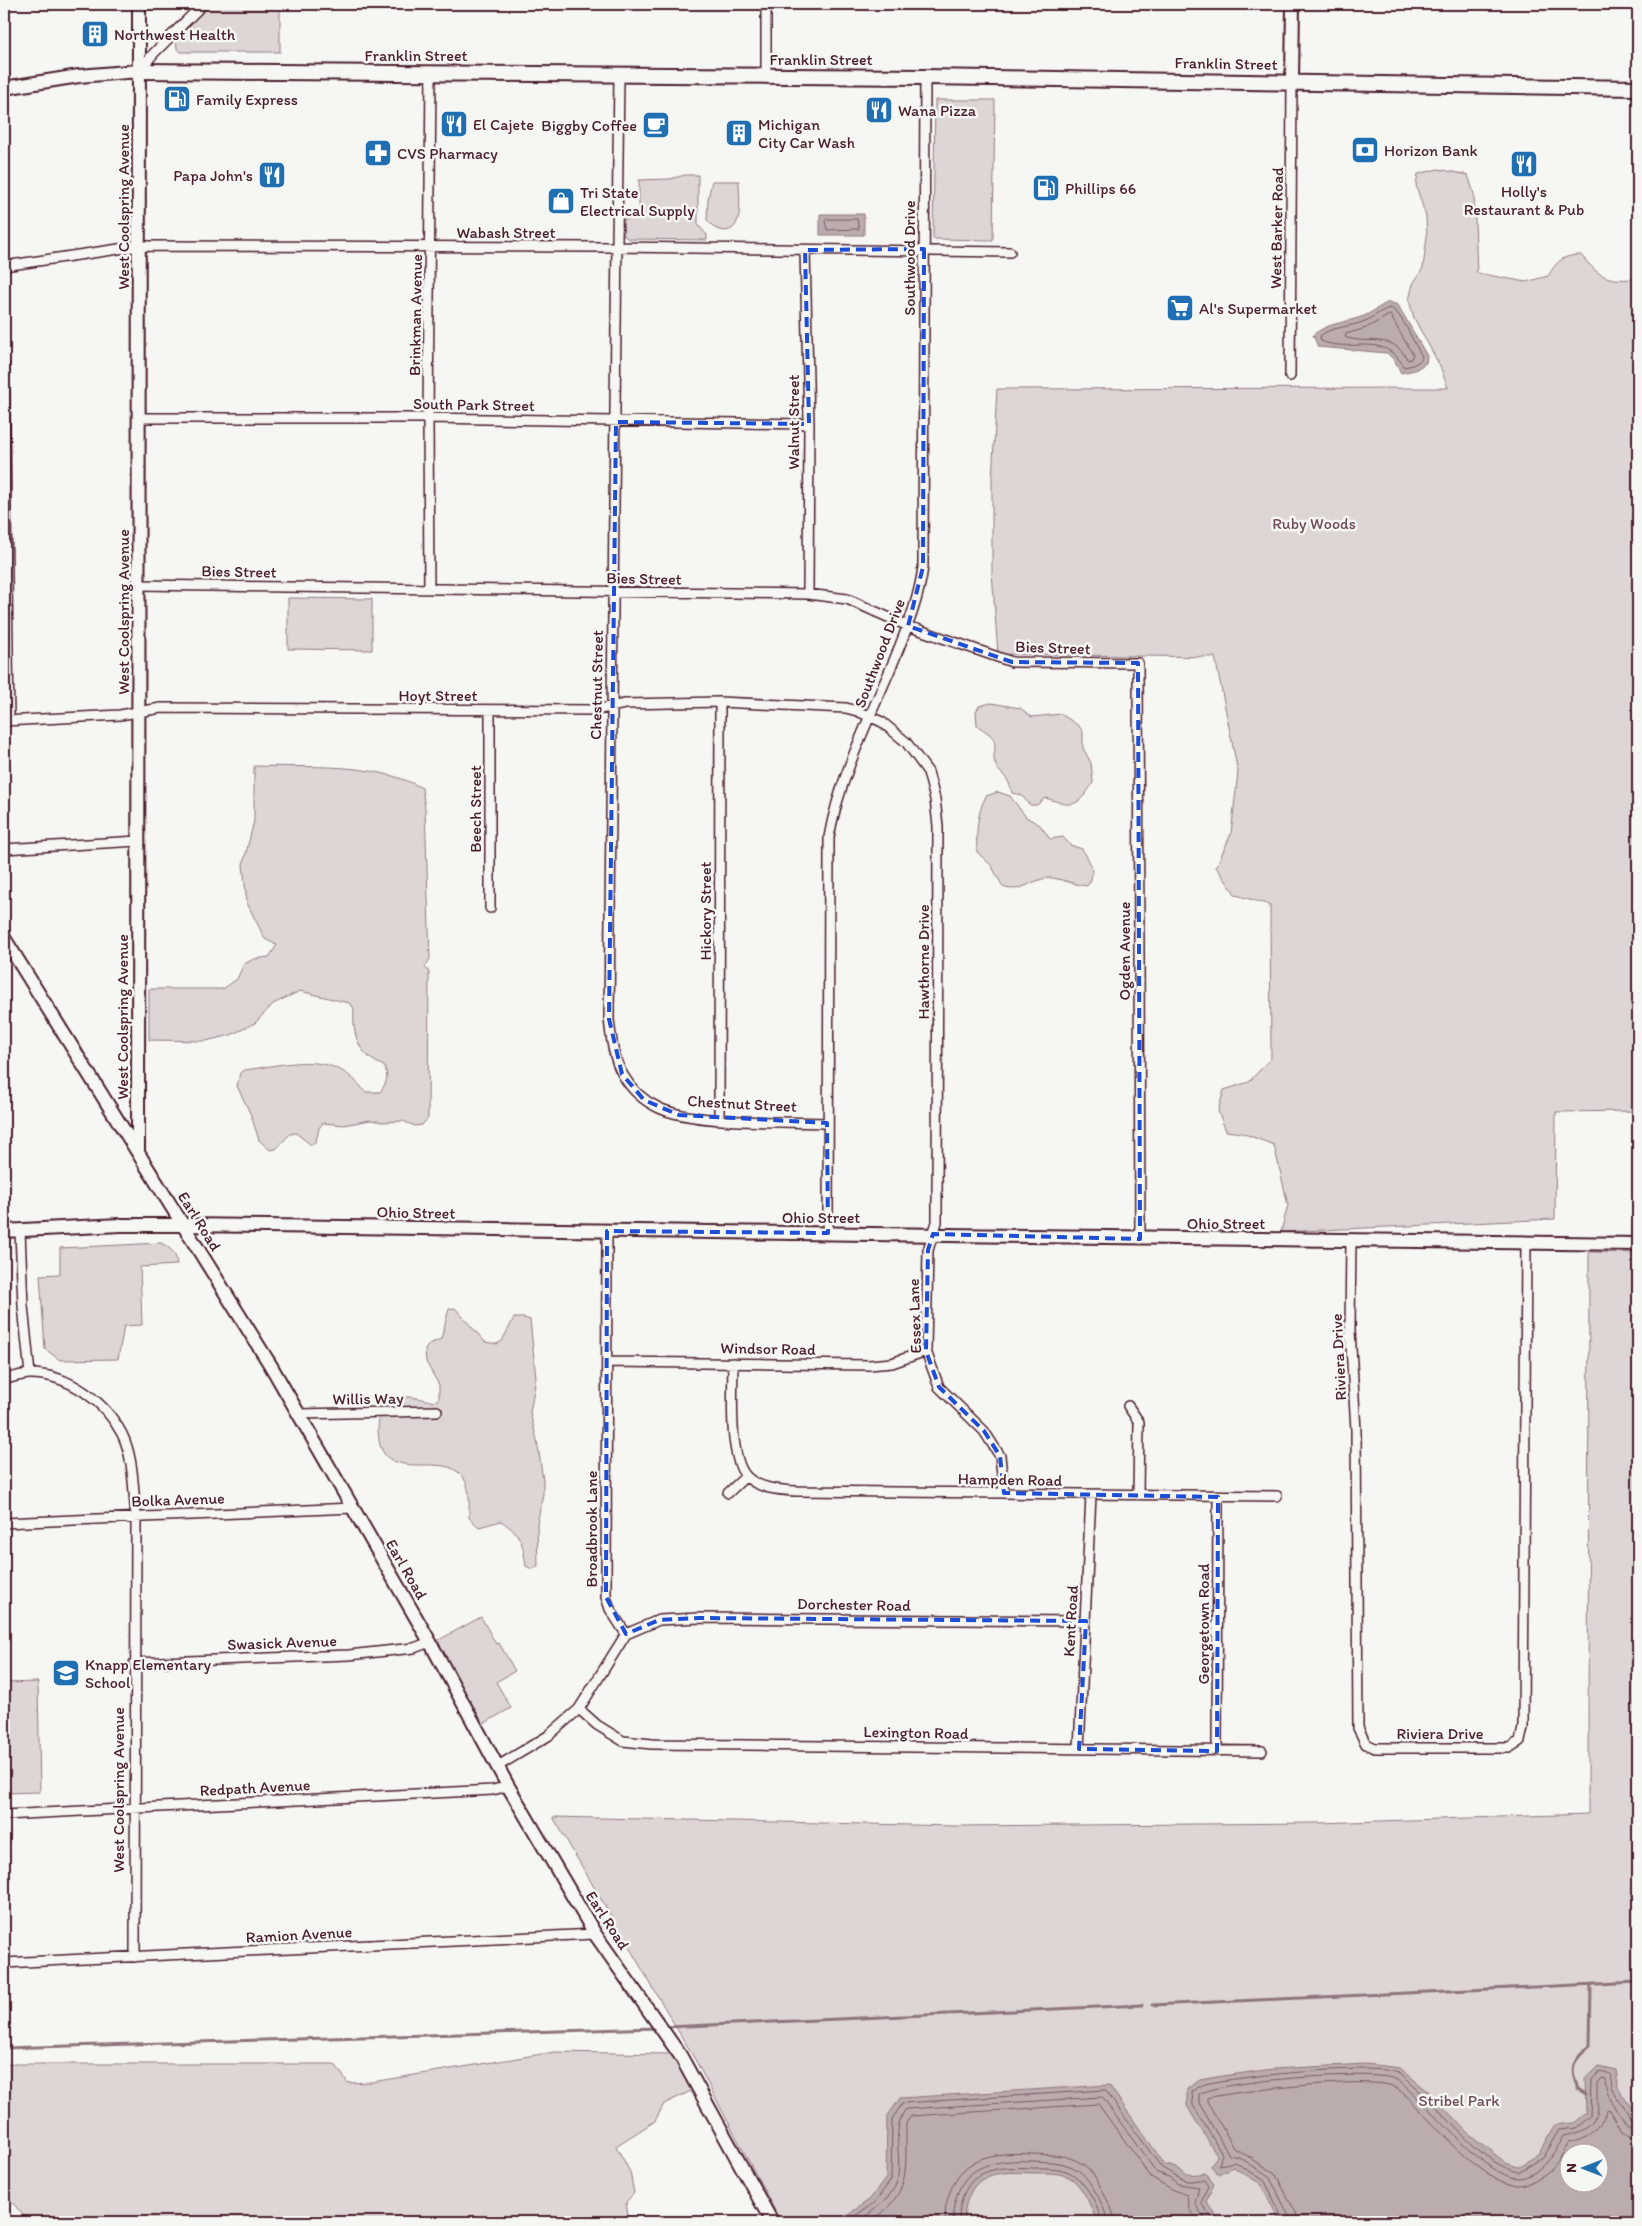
<svg xmlns="http://www.w3.org/2000/svg" width="1642" height="2226" font-family="Itim,sans-serif">
<rect width="100%" height="100%" fill="#f6f6f2"/>
<filter id="ink" filterUnits="userSpaceOnUse"><feTurbulence type="fractalNoise" baseFrequency=".02" numOctaves="2"/><feDisplacementMap in="SourceGraphic" scale="10" xChannelSelector="R" yChannelSelector="G"/><feConvolveMatrix kernelMatrix="1 2 1 2 8 2 1 2 1" color-interpolation-filters="sRGB"/></filter>
<g filter="url(#ink)">
<!-- green -->
<path fill="#ddd6d5" stroke="#947a80" fill-rule="evenodd" d="M211 4H280V52H181L177 49 176 38Z
M935 100H995L993 240 933 239Z
M1438 169 1468 175 1474 194 1477 273 1526 282 1548 276C1557 261 1563 255 1581 255 1599 276 1604 281 1634 279L1638 270V1111L1556 1112 1555 1219 1281 1232 1288 1205 1274 1145 1242 1133 1226 1131 1218 1111 1224 1090 1249 1082 1271 1058 1270 905 1236 895 1216 867 1231 834 1238 772 1215 657 998 654 992 572V480L997 389 1448 388 1440 366 1414 318 1409 300 1413 284 1423 268 1427 236 1426 217 1416 185 1418 174Z
M685 175H698V225L707 235V240L629 239 624 236 623 220 639 217V180L670 179Z
M712 181H739C739 198 746 240 716 229L707 220 708 199Z
M288 598 372 599V650L288 649Z
M991 703 1020 708 1032 717 1061 714 1079 726 1083 732V748L1091 763 1093 783C1084 796 1078 808 1061 803 1055 801 1050 799 1045 798L1037 805H1030L1021 795 1012 793C1008 773 999 776 995 763 992 755 997 748 994 740 991 733 982 730 977 725L976 711 979 706Z
M254 766C309 768 373 761 422 788L425 808 430 959 425 967 429 972 428 1118 422 1125 415 1126 403 1121 383 1122 370 1120 344 1125 323 1123 319 1128 316 1141 311 1145 296 1133 290 1134 276 1149 270 1150 259 1140 251 1115 237 1086 240 1073 245 1070C290 1064 334 1049 365 1092H380C387 1083 389 1076 384 1066 358 1055 352 1035 354 1008L349 1003 300 991 273 1004 255 1023 231 1035 206 1041 149 1040V989H223L237 979 244 964 254 959 269 957 277 945 265 939 247 903 243 865 254 821Z
M998 792 1010 796 1026 817 1040 825 1050 839 1063 837 1070 845 1082 849C1090 860 1097 874 1087 886 1075 885 1065 880 1053 878 1035 876 1021 895 1003 887L991 865 977 852C976 833 977 813 986 796Z
M4 1031 8 1043 5 1065 9 1081 7 1100H4Z
M161 1243C172 1249 176 1253 177 1265L140 1267 142 1325 124 1326 118 1359 60 1360 45 1349 40 1275 60 1274V1248Z
M1589 1252 1638 1253V2222H781L697 2063 553 1817 955 1826 1320 1823 1588 1814ZM1570 2154H1600V2184H1570Z
M455 1308 485 1342 497 1344 502 1341 514 1318H524L530 1320 536 1378 530 1413 537 1440 543 1480V1494L537 1524 538 1566 532 1569 526 1566C522 1541 522 1535 501 1521L479 1527 469 1518C469 1503 472 1483 458 1472 438 1455 390 1479 380 1445 378 1436 377 1424 380 1415 382 1408 384 1400 393 1398 408 1395 419 1398 434 1402L439 1398V1385L426 1362 425 1350 429 1344 441 1339 449 1309Z
M481 1617 496 1644 499 1643 515 1671 496 1682 511 1708 483 1724 437 1641Z
M38 1682 40 1792 4 1793V1683Z
M554 2052 670 2054 675 2060H679L695 2089 664 2104 655 2121 616 2146 630 2172 634 2193 626 2202 628 2216 642 2222H29L4 2193V2064H335L348 2083 372 2082Z"/>
<!-- water -->
<path fill="#bbadae" stroke="#8e747a" fill-rule="evenodd" d="M820 214H864V235H820Z
M1389 302 1398 305 1427 356 1426 363 1415 370 1401 373 1395 361 1387 353 1318 347 1313 335C1327 323 1344 323 1361 317 1371 314 1379 306 1389 302Z
M1366 2064 1400 2068 1429 2092 1468 2133 1506 2163 1518 2167 1539 2155 1556 2125 1573 2123 1586 2113 1585 2079 1598 2066 1616 2070 1618 2086 1638 2119V2222H1280L1261 2184 1233 2167 1218 2174 1211 2166 1217 2156 1187 2106V2089L1200 2080 1222 2076 1273 2069ZM1570 2154H1600V2184H1570Z
M1109 2085 1165 2165C1186 2168 1178 2178 1205 2173L1214 2184 1206 2202 1221 2222H1097C1092 2209 1084 2188 1072 2179 1061 2172 1047 2173 1035 2173 1010 2172 979 2169 969 2196 965 2205 964 2213 965 2222H838L870 2199 886 2178 887 2117 900 2098Z"/>
<g fill="none" stroke-linecap="round" stroke-linejoin="round">
<!-- shore -->
<path stroke="#77585f" stroke-width="1" d="M827 219H857L859 229 827 230 825 221Z
M1390 308C1402 311 1414 345 1422 356L1421 360 1413 365 1404 367C1383 330 1352 354 1321 341L1320 336C1329 327 1352 327 1365 321 1374 317 1381 310 1390 308Z
M1390 315 1413 355 1410 360 1407 359C1392 331 1367 346 1345 337L1346 334 1366 328Z
M846 2222 874 2203 891 2180 892 2119 903 2103 1105 2090 1162 2168C1170 2172 1180 2179 1188 2181 1193 2182 1199 2179 1204 2180L1208 2186 1201 2203 1215 2222
M857 2222C871 2213 893 2197 897 2181 903 2156 890 2130 906 2109L1102 2097 1157 2173 1169 2177 1178 2184 1199 2187 1195 2204 1207 2222
M870 2222C913 2193 905 2169 906 2123L911 2116 1098 2104 1151 2177 1173 2190 1187 2195 1189 2209 1198 2222
M946 2222C944 2212 946 2202 950 2192 963 2154 998 2152 1033 2154 1050 2155 1066 2154 1081 2163 1092 2169 1099 2183 1104 2194 1109 2203 1114 2212 1115 2222
M954 2222C952 2211 954 2203 958 2192 970 2161 1004 2160 1033 2161 1049 2162 1063 2161 1078 2170 1089 2177 1107 2209 1107 2222
M960 2222C958 2213 960 2205 963 2196 974 2165 1007 2167 1035 2168 1048 2168 1064 2167 1075 2176 1087 2185 1100 2208 1101 2222
M1284 2222 1265 2181 1235 2162 1219 2165 1222 2154 1193 2105 1192 2092C1196 2089 1200 2086 1205 2084 1234 2077 1375 2062 1398 2073 1404 2076 1410 2083 1416 2088 1447 2113 1477 2162 1518 2172L1543 2158 1560 2130 1575 2128 1590 2116 1591 2081 1599 2072 1611 2075 1613 2089 1632 2121 1638 2123
M1290 2222 1289 2216 1269 2176 1239 2157 1229 2155 1199 2103V2094C1219 2081 1373 2069 1395 2079 1400 2081 1405 2087 1410 2091 1435 2112 1486 2177 1518 2178 1538 2178 1556 2151 1564 2136 1601 2127 1597 2117 1597 2084L1601 2079 1605 2080C1608 2094 1623 2129 1638 2130
M1298 2222 1296 2213 1275 2173 1234 2148 1207 2101V2098C1236 2091 1369 2076 1392 2086 1405 2092 1417 2107 1426 2117 1446 2137 1488 2186 1519 2185 1529 2185 1545 2175 1552 2168 1559 2161 1564 2151 1569 2143 1593 2137 1598 2130 1607 2109L1610 2110 1622 2131 1629 2136 1638 2137"/>
<!-- stream -->
<path stroke="#8e747a" stroke-width="3" d="M1152 2005 1638 1982
M666 2027 1142 2005
M4 2048 657 2028
M1586 2095 1578 2090C1569 2067 1572 2061 1590 2046L1591 1984"/>
<!-- street casing -->
<g stroke="#4a1f2b" stroke-width="12">
<path id="street" d="M139 71 154 53 203 4
M619 74C616 389 610 704 609 1019 611 1037 613 1058 623 1075 631 1089 644 1101 659 1108 697 1125 782 1121 827 1123
M766 76V4
M805 250 809 424 808 594
M4 266 139 246 617 247 1010 252
M4 364 9 721
M1290 376 1292 81
M139 418H428L809 424
M139 585 808 594 847 599 908 626 1012 662 1138 663 1140 1239
M429 588 428 418 431 72
M4 721 120 715 161 708 595 710 625 704 720 702 846 708 857 711 882 722 906 742 928 772 935 799 938 826 937 1222 928 1250 926 1351 939 1387 984 1431 1000 1456 1004 1493
M4 849 138 841
M490 908V711
M719 1119 720 702
M20 1231 23 1306 30 1374
M828 1233 829 837C840 775 871 716 895 658 907 628 919 599 923 567L925 77
M1351 1241 1350 1330 1356 1430 1358 1728 1366 1744 1375 1748H1509L1520 1741 1523 1728 1526 1243
M607 1362 869 1365 892 1363 926 1351
M733 1363C733 1389 728 1456 746 1476 758 1489 781 1490 797 1491L1277 1496
M4 1379C12 1378 22 1374 30 1374 68 1374 105 1401 122 1434 134 1458 133 1490 136 1516L135 1957
M1128 1406 1139 1422 1138 1495
M299 1414 437 1411
M728 1493 746 1476
M4 1523 353 1508
M626 1634 659 1620 699 1618 1086 1621
M134 1663 349 1655 414 1648 430 1642
M579 1709 597 1725 623 1741 652 1744 1262 1751
M1079 1749 1091 1495
M1217 1751 1218 1497
M498 1766 548 1736 579 1709 626 1634 610 1609 606 1597 607 1231
M4 1815 493 1790 508 1786
M4 1963 595 1934"/>
</g>
<!-- secondary casing -->
<g stroke="#4a1f2b" stroke-width="16">
<path id="secondary" d="M1292 81 1293 4
M4 88 79 76 139 71
M4 938 271 1366 430 1642 508 1786 595 1934 680 2055 772 2222
M138 1152 139 4
M4 1231 120 1225H184L1638 1244"/>
</g>
<!-- primary casing -->
<g stroke="#4a1f2b" stroke-width="18">
<path id="primary" d="M139 71 925 77 1638 88"/>
</g>
<!-- street -->
<use href="#street" stroke="#f6f6f2" stroke-width="9"/>
<!-- secondary -->
<use href="#secondary" stroke="#f6f6f2" stroke-width="12"/>
<!-- primary -->
<use href="#primary" stroke="#f6f6f2" stroke-width="14"/>
</g>
</g>
<!-- marked area -->
<path fill="none" stroke="#1d4ed8" stroke-width="4" stroke-dasharray="10 6" stroke-linejoin="round" d="M924 249 923 567 908 626 1012 662 1138 663 1140 1239 933 1234 928 1250 926 1351 939 1387 984 1431 1000 1456 1004 1493 1218 1497 1217 1751 1079 1749 1086 1621 699 1618 659 1620 626 1634 606 1597 607 1231 828 1233 827 1123 679 1115 644 1100 622 1074 609 1019 616 422 809 424 805 250Z"/>
<!-- icons -->
<defs>
<g id="building-square" transform="scale(1.4375)"><rect x="-9" y="-9" width="18" height="18" rx="4" fill="#1f6fb2" stroke="#f6f6f2"/><path d="M-4-6H4V6H1V3H-1V6H-4ZM-2.5-4.3h1.7v1.8h-1.7ZM.8-4.3h1.7v1.8H.8ZM-2.5-1h1.7V.8h-1.7ZM.8-1h1.7V.8H.8Z" fill="#fff"/></g>
<g id="fuel-square" transform="scale(1.4375)"><rect x="-9" y="-9" width="18" height="18" rx="4" fill="#1f6fb2" stroke="#f6f6f2"/><path d="M-5.5-6h7V0h2V4h1.3V-2.5L3-4.5l.8-.8L6-3V5H2.5V1h-1V6h-7ZM-4.2-4.7v3.2H.2V-4.7Z" fill="#fff"/></g>
<g id="restaurant-square" transform="scale(1.4375)"><rect x="-9" y="-9" width="18" height="18" rx="4" fill="#1f6fb2" stroke="#f6f6f2"/><path d="M-5-6h1v4h1v-4h1v4h1v-4h1v5L-1.5 .5V6h-2V.5L-5-1ZM5-6V6H3V1.5H1.5Q1.5-4 5-6Z" fill="#fff"/></g>
<g id="cafe-square" transform="scale(1.4375)"><rect x="-9" y="-9" width="18" height="18" rx="4" fill="#1f6fb2" stroke="#f6f6f2"/><path d="M-5.5-4.5H6V0H3Q3 3.5 0 3.5H-2.5Q-5.5 3.5-5.5 0ZM3-3.2v2h1.7v-2ZM-6 4.5H4V6H-6Z" fill="#fff"/></g>
<g id="bank-square" transform="scale(1.4375)"><rect x="-9" y="-9" width="18" height="18" rx="4" fill="#1f6fb2" stroke="#f6f6f2"/><path d="M-6-4H6V4H-6ZM0-2.3a2.3 2.3 0 1 0 0 4.6a2.3 2.3 0 1 0 0-4.6Z" fill="#fff"/></g>
<g id="pharmacy-square" transform="scale(1.4375)"><rect x="-9" y="-9" width="18" height="18" rx="4" fill="#1f6fb2" stroke="#f6f6f2"/><path d="M-2-6h4v4h4v4h-4v4h-4v-4h-4v-4h4Z" fill="#fff"/></g>
<g id="shop-square" transform="scale(1.4375)"><rect x="-9" y="-9" width="18" height="18" rx="4" fill="#1f6fb2" stroke="#f6f6f2"/><path d="M-5-2.5h2.3a2.7 3.5 0 0 1 5.4 0H5L5.5 6h-11ZM-1.5-2.5h3a1.5 2.3 0 0 0-3 0Z" fill="#fff"/></g>
<g id="supermarket-square" transform="scale(1.4375)"><rect x="-9" y="-9" width="18" height="18" rx="4" fill="#1f6fb2" stroke="#f6f6f2"/><path d="M-6-5.5h2.5l.6 2H6L4.5 2H-2.5L-4.4-4H-6ZM-1.5 3.2a1.3 1.3 0 1 0 .1 0ZM3 3.2a1.3 1.3 0 1 0 .1 0Z" fill="#fff"/></g>
<g id="school-square" transform="scale(1.4375)"><rect x="-9" y="-9" width="18" height="18" rx="4" fill="#1f6fb2" stroke="#f6f6f2"/><path d="M0-5L7-2L0 1L-7-2ZM-4 1L0 2.5L4 1V4Q0 6-4 4Z" fill="#fff"/></g>
</defs>
<g fill-rule="evenodd">
<use href="#building-square" x="95" y="34"/>
<use href="#fuel-square" x="177" y="99"/>
<use href="#restaurant-square" x="879" y="110"/>
<use href="#restaurant-square" x="454" y="124"/>
<use href="#cafe-square" x="656" y="125"/>
<use href="#building-square" x="739" y="133"/>
<use href="#bank-square" x="1365" y="150"/>
<use href="#pharmacy-square" x="378" y="153"/>
<use href="#restaurant-square" x="1524" y="164"/>
<use href="#restaurant-square" x="272" y="175"/>
<use href="#fuel-square" x="1046" y="188"/>
<use href="#shop-square" x="561" y="201"/>
<use href="#supermarket-square" x="1180" y="308"/>
<use href="#school-square" x="66" y="1673"/>
</g>
<g text-anchor="middle" stroke-width="5" stroke-linejoin="round" paint-order="stroke">
<!-- poi labels -->
<g font-size="16" fill="#4a1f2b" stroke="#f6f6f2" text-anchor="start">
<text x="114" y="40">Northwest Health</text>
<text x="196" y="105">Family Express</text>
<text x="898" y="116">Wana Pizza</text>
<text x="473" y="130">El Cajete</text>
<text x="758" y="130">Michigan<tspan x="758" dy="18">City Car Wash</tspan></text>
<text x="637" y="131" text-anchor="end">Biggby Coffee</text>
<text x="1384" y="156">Horizon Bank</text>
<text x="397" y="159">CVS Pharmacy</text>
<text x="253" y="181" text-anchor="end">Papa John's</text>
<text x="1065" y="194">Phillips 66</text>
<text x="1524" y="197" text-anchor="middle">Holly's<tspan x="1524" dy="18">Restaurant &amp; Pub</tspan></text>
<text x="580" y="198">Tri State<tspan x="580" dy="18">Electrical Supply</tspan></text>
<text x="1199" y="314">Al's Supermarket</text>
<text x="85" y="1670">Knapp Elementary<tspan x="85" dy="18">School</tspan></text>
</g>
<!-- street labels -->
<g font-size="16" fill="#4a1f2b" stroke="#f6f6f2">
<text x="416" y="61">Franklin Street</text>
<text x="821" y="65">Franklin Street</text>
<text transform="translate(1226 63) rotate(1)" y="6">Franklin Street</text>
<text transform="translate(123 207) rotate(-90)" y="6">West Coolspring Avenue</text>
<text transform="translate(1276 228) rotate(-89)" y="6">West Barker Road</text>
<text x="506" y="238">Wabash Street</text>
<text transform="translate(909 258) rotate(-90)" y="6">Southwood Drive</text>
<text transform="translate(415 315) rotate(-89)" y="6">Brinkman Avenue</text>
<text transform="translate(474 404) rotate(1)" y="6">South Park Street</text>
<text transform="translate(793 422) rotate(-90)" y="6">Walnut Street</text>
<text transform="translate(239 571) rotate(1)" y="6">Bies Street</text>
<text transform="translate(644 578) rotate(1)" y="6">Bies Street</text>
<text transform="translate(123 612) rotate(-90)" y="6">West Coolspring Avenue</text>
<text transform="translate(1053 647) rotate(2)" y="6">Bies Street</text>
<text transform="translate(879 653) rotate(-69)" y="6">Southwood Drive</text>
<text transform="translate(596 685) rotate(-89)" y="6">Chestnut Street</text>
<text x="438" y="701">Hoyt Street</text>
<text transform="translate(475 809) rotate(-90)" y="6">Beech Street</text>
<text transform="translate(705 911) rotate(-90)" y="6">Hickory Street</text>
<text transform="translate(1124 951) rotate(-90)" y="6">Ogden Avenue</text>
<text transform="translate(923 962) rotate(-90)" y="6">Hawthorne Drive</text>
<text transform="translate(122 1017) rotate(-90)" y="6">West Coolspring Avenue</text>
<text transform="translate(742 1103) rotate(3)" y="6">Chestnut Street</text>
<text transform="translate(416 1212) rotate(1)" y="6">Ohio Street</text>
<text x="821" y="1223">Ohio Street</text>
<text transform="translate(200 1221) rotate(58)" y="6">Earl Road</text>
<text x="1226" y="1229">Ohio Street</text>
<text transform="translate(914 1316) rotate(-92)" y="6">Essex Lane</text>
<text transform="translate(768 1348) rotate(1)" y="6">Windsor Road</text>
<text transform="translate(1338 1357) rotate(-93)" y="6">Riviera Drive</text>
<text transform="translate(368 1398) rotate(-1)" y="6">Willis Way</text>
<text transform="translate(1010 1479) rotate(1)" y="6">Hampden Road</text>
<text transform="translate(178 1499) rotate(-2)" y="6">Bolka Avenue</text>
<text transform="translate(591 1529) rotate(-90)" y="6">Broadbrook Lane</text>
<text transform="translate(407 1569) rotate(60)" y="6">Earl Road</text>
<text transform="translate(854 1604) rotate(1)" y="6">Dorchester Road</text>
<text transform="translate(1070 1621) rotate(-87)" y="6">Kent Road</text>
<text transform="translate(1203 1624) rotate(-90)" y="6">Georgetown Road</text>
<text transform="translate(282 1642) rotate(-2)" y="6">Swasick Avenue</text>
<text transform="translate(916 1732) rotate(1)" y="6">Lexington Road</text>
<text x="1440" y="1739">Riviera Drive</text>
<text transform="translate(255 1787) rotate(-3)" y="6">Redpath Avenue</text>
<text transform="translate(118 1790) rotate(-90)" y="6">West Coolspring Avenue</text>
<text transform="translate(608 1920) rotate(57)" y="6">Earl Road</text>
<text transform="translate(299 1934) rotate(-3)" y="6">Ramion Avenue</text>
</g>
<!-- park labels -->
<g font-size="16" fill="#6f4d56" stroke="#f6f6f2">
<text x="1314" y="529">Ruby Woods</text>
<text x="1459" y="2106">Stribel Park</text>
</g>
</g>
<!-- margin -->
<rect width="1642" height="2226" fill="none" stroke="#f6f6f2" stroke-width="20"/>
<rect x="10" y="10" width="1622" height="2206" fill="none" stroke="#4a1f2b" stroke-width="2" filter="url(#ink)"/>
<!-- north arrow -->
<g transform="translate(1584 2168) rotate(270)"><circle r="24" fill="#f6f6f2" stroke="#b1a0a2"/>
<path d="M0-4L9 19L0 12L-9 19Z" fill="#1f6fb2"/>
<text y="-8" font-size="14" font-weight="bold" text-anchor="middle" fill="#4a1f2b">N</text>
</g>
</svg>
